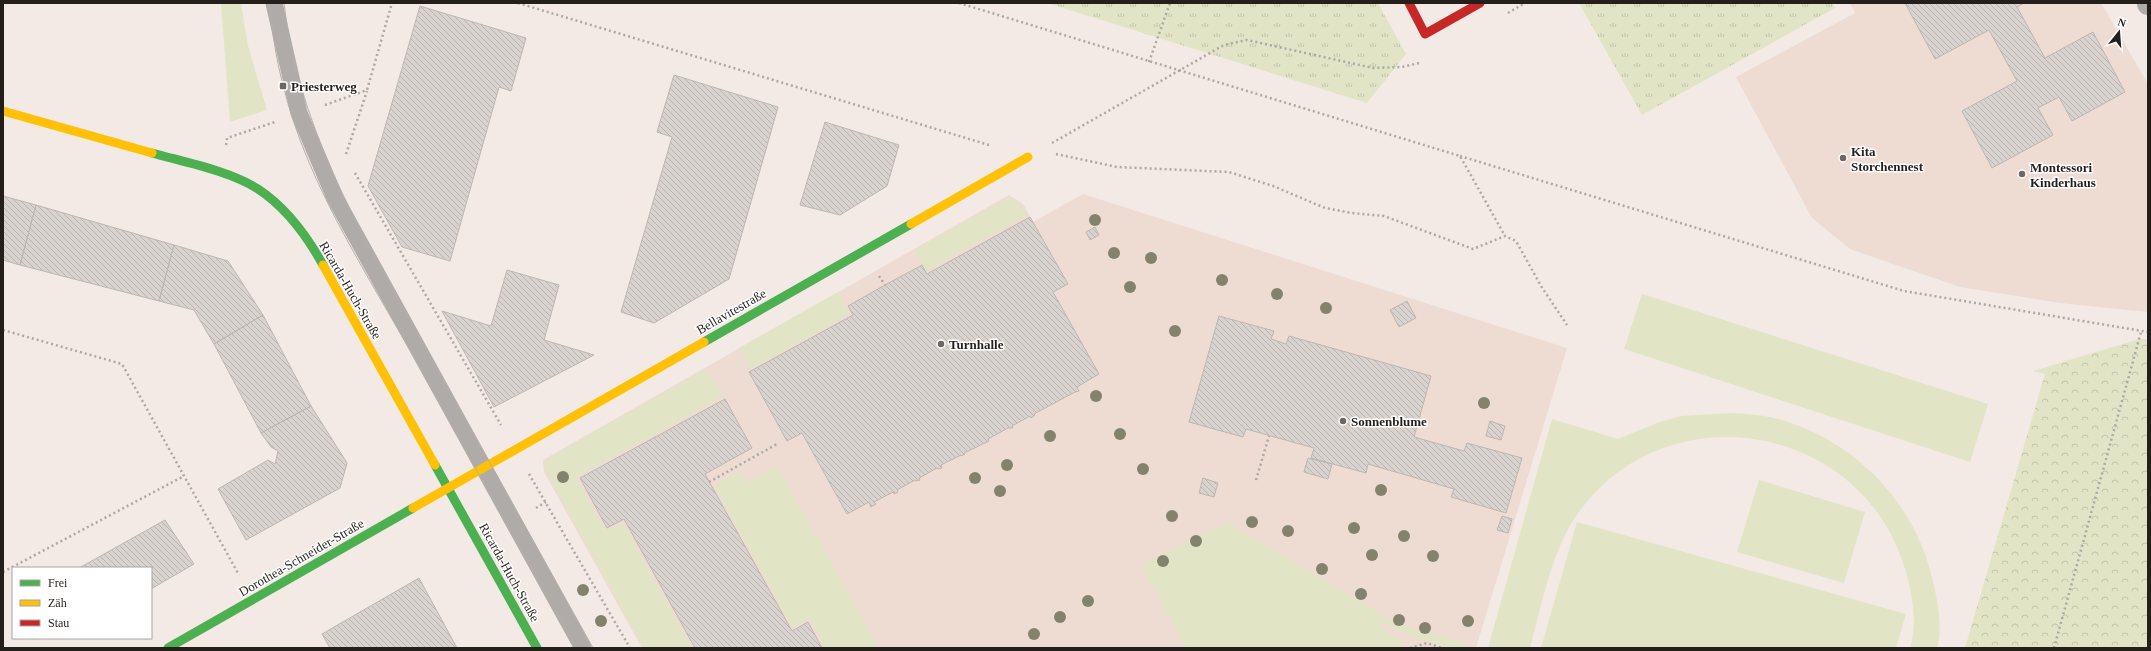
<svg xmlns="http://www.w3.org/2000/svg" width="2151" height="651" font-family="'Times New Roman',serif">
<defs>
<pattern id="forest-crowns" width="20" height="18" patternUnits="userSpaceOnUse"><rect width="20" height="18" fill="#e1e5c6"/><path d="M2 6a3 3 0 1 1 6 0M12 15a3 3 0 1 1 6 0" fill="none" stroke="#c1c4aa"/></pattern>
<pattern id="park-tufts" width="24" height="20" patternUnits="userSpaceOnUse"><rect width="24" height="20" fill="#e1e5c6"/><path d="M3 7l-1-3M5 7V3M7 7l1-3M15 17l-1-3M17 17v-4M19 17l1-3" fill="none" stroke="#c1c4aa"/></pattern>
<pattern id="building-back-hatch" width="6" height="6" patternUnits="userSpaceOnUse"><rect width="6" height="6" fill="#d9d3cf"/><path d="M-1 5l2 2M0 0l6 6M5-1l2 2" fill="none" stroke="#bab5b1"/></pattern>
</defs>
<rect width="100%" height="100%" fill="#f3e9e5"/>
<!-- built -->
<path fill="#eedcd3" d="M1850 3H2101L2148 84V312L2060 303 1960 287 1850 249 1812 218 1736 77 1855 13Z
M1083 194 1567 348 1476 648H642L544 472 543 460 1009 195 1023 204 1033 222Z"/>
<!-- grass -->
<path fill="#e1e5c6" d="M221 3H241L248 46 267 110 230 122Z
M1009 197 1022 205 1027 215 926 271 915 250Z
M838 292 850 314 751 369 739 348Z
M1642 294 1988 404 1970 462 1624 349Z
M702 371 711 375 723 396 576 478 606 531 623 523 692 648H644L546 471 545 460Z
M1732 413C1746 414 1761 415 1774 418 1853 438 1916 502 1933 582 1938 602 1943 628 1937 648H1910C1918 622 1912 591 1904 566 1859 421 1663 390 1576 516 1551 553 1542 605 1530 648H1488L1552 419 1618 439 1657 423 1681 416Z
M777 466 879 648H825L809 619 793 628 714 486 741 471 747 483Z
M1759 480 1865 512 1844 583 1737 552Z
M1227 522 1396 623 1468 644 1467 648C1443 648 1405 636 1384 622L1380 625 1387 633 1403 641V645L1399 648H1186L1141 565Z
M1577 522 1906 614 1896 648H1541Z"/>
<!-- forest -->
<path fill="url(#forest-crowns)" d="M2139 339H2148V648H1965L2045 374 2033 371Z"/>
<!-- park -->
<path fill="url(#park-tufts)" d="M1047 3H1378L1406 54 1367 103Z
M1579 3H1832L1835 8 1642 115Z"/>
<!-- building -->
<path fill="url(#building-back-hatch)" stroke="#bdb6b2" d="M1905 3H2024L2017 7 2045 58 2093 32 2125 92 2072 121 2059 97 2038 108 2053 135 1992 168 1962 111 2017 81 1989 30 1935 59Z
M420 6 526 38 511 91 499 87 450 261 402 247 368 186Z
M674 75 778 107 729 279 654 323 621 312 672 137 657 132Z
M825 122 899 145 887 186 840 215 800 205Z
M3 196 36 205 20 265 3 260Z
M36 205 174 245 159 301 20 265Z
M1030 217 1068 284 1053 292 1099 374 1077 387 1079 391 1075 392 1034 414 1035 415 1031 418 1030 416 1012 426 1013 428H1008L988 439 989 441 964 453 965 454 961 456V455L941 465 942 468 938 469 937 468 919 478 920 480 916 481 915 480 897 490 898 492 894 494 893 492 874 502 876 504 871 507 869 502 847 514 802 433 787 441 749 372 853 315 848 306 885 285 922 265 927 274Z
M1095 227 1099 235 1090 240 1086 232Z
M174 245 228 261 263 315 214 344 194 310 159 301Z
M507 270 559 285 544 340 594 355 494 407 442 311 491 326Z
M1407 301 1416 318 1399 327 1390 310Z
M263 315 311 406 261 433 214 344Z
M1219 316 1274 331 1271 339 1286 344 1289 336 1431 376 1414 437 1464 451 1467 443 1522 458 1506 513 1451 497 1454 489 1368 464 1366 473 1311 458 1314 448 1246 429 1243 437 1189 422Z
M725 399 752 448 705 474 792 631 808 622 822 648H695L624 519 607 528 580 478Z
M311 406 347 463 340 488 246 540 218 489 268 460 275 464 278 451 271 447 261 433Z
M1490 421 1505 426 1501 440 1486 436Z
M1308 458 1332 464 1328 479 1304 472Z
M1203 478 1218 483 1214 497 1199 493Z
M1502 516 1512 519 1508 533 1497 530Z
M165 520 194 564 151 589V568H79Z
M419 578 457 648H330L322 634Z"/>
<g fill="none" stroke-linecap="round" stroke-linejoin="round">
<!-- path -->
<path stroke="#aca8a4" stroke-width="2.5" stroke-dasharray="2 3" stroke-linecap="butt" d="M518 3 989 145
M959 3 1460 156 1505 236
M1508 13 1525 3
M1149 62 1170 3
M325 105 367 90 392 3
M1052 143 1224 45 1247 40 1373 68 1402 67 1419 63
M226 145 227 138 275 122
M346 154 367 91
M1056 154 1117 167 1229 172 1273 186 1325 208 1352 213 1384 216 1473 249 1505 236 1516 241 1541 286 1567 325
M1460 156 1904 291 2148 332
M355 173 501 425
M879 276 885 285
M3 330 122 364 239 575
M529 474 630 648
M1256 480 1269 436
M709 482 777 444
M536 508 546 502
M3 572 184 476
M1410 648 1427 643 1442 648
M2054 648 2141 332"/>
<!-- lane -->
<path stroke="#aeaba9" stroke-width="17" d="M274 3 299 113 335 198 583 648"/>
<!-- street -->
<path stroke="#aeaba9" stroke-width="22" d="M2148 3V4"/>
<!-- fast -->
<path stroke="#4caf50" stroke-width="9" d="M152 153C184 162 230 171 258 189 287 208 307 236 323 265
M704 342 911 224
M435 465 537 648
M168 648 413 508"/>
<!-- slow -->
<path stroke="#ffc107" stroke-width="9" d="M3 111 152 153
M911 224 1028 157
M323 265 435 465
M413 508 704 342"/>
<!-- jam -->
<path stroke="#c62828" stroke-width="9" d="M1409 3 1425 34 1480 3"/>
<!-- tram -->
<path stroke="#b4afac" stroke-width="1" d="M269 3C272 31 276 58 283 85 307 184 367 273 416 361 469 457 522 552 576 648
M284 3C299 134 368 245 431 358 485 454 539 551 593 648"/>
</g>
<!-- trees -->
<g fill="#83836d">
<circle cx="1095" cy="220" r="6"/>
<circle cx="1114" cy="253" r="6"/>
<circle cx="1151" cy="258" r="6"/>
<circle cx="1222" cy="280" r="6"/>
<circle cx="1130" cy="287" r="6"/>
<circle cx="1277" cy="294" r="6"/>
<circle cx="1326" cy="308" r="6"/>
<circle cx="1175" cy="331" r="6"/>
<circle cx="1096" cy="396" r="6"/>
<circle cx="1484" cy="403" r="6"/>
<circle cx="1120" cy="434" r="6"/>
<circle cx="1050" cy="436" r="6"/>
<circle cx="1007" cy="465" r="6"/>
<circle cx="1143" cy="469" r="6"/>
<circle cx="563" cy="477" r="6"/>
<circle cx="975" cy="478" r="6"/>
<circle cx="1381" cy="490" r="6"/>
<circle cx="1000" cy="491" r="6"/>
<circle cx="1172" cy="516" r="6"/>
<circle cx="1252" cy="522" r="6"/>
<circle cx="1354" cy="528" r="6"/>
<circle cx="1288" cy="531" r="6"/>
<circle cx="1404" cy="536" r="6"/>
<circle cx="1196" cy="541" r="6"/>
<circle cx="1372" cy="555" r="6"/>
<circle cx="1433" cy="556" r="6"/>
<circle cx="1163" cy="561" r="6"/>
<circle cx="1322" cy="569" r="6"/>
<circle cx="583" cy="590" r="6"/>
<circle cx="1361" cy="594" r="6"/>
<circle cx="1088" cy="601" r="6"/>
<circle cx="1060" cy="617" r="6"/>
<circle cx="1399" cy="620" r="6"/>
<circle cx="601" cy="621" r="6"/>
<circle cx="1468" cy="621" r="6"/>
<circle cx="1425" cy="628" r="6"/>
<circle cx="1034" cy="634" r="6"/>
</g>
<!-- markers -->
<g fill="#6d6662" stroke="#fff" stroke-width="1.5">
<rect x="279" y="82" width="8" height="8" rx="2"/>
<circle cx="1843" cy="158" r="4"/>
<circle cx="2022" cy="174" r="4"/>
<circle cx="941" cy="344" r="4"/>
<circle cx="1343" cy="421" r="4"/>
</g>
<g text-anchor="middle" stroke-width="3" stroke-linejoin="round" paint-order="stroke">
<!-- poi labels -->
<g font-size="13" font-weight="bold" fill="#251f1c" stroke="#fff" text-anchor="start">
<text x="291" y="91">Priesterweg</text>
<text x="1851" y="156">Kita<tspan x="1851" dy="15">Storchennest</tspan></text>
<text x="2030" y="172">Montessori<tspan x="2030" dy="15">Kinderhaus</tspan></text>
<text x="949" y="349">Turnhalle</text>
<text x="1351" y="426">Sonnenblume</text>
</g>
<!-- street labels -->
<g font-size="13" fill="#251f1c" stroke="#fff">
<text transform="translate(351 290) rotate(60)" y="5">Ricarda-Huch-Straße</text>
<text transform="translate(731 311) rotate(-30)" y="5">Bellavitestraße</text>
<text transform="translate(301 557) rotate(-30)" y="5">Dorothea-Schneider-Straße</text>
<text transform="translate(510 572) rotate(61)" y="5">Ricarda-Huch-Straße</text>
</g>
</g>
<!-- border -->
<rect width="2151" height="651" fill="none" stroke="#251f1c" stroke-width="8"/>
<!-- legend -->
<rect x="12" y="567" width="140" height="72" fill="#ffffff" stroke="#a8a5a4"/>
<rect x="20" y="580" width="20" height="6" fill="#4caf50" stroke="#a8a5a4"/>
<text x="48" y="587" font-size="12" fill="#251f1c">Frei</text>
<rect x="20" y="600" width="20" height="6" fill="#ffc107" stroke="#a8a5a4"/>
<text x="48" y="607" font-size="12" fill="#251f1c">Zäh</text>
<rect x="20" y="620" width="20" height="6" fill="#c62828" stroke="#a8a5a4"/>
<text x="48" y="627" font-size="12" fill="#251f1c">Stau</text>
<!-- north arrow -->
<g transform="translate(2119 32) rotate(17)" stroke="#ffffff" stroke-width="3" paint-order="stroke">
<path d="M0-3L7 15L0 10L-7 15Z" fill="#251f1c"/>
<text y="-6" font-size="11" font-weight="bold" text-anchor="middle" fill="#251f1c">N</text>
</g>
</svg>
